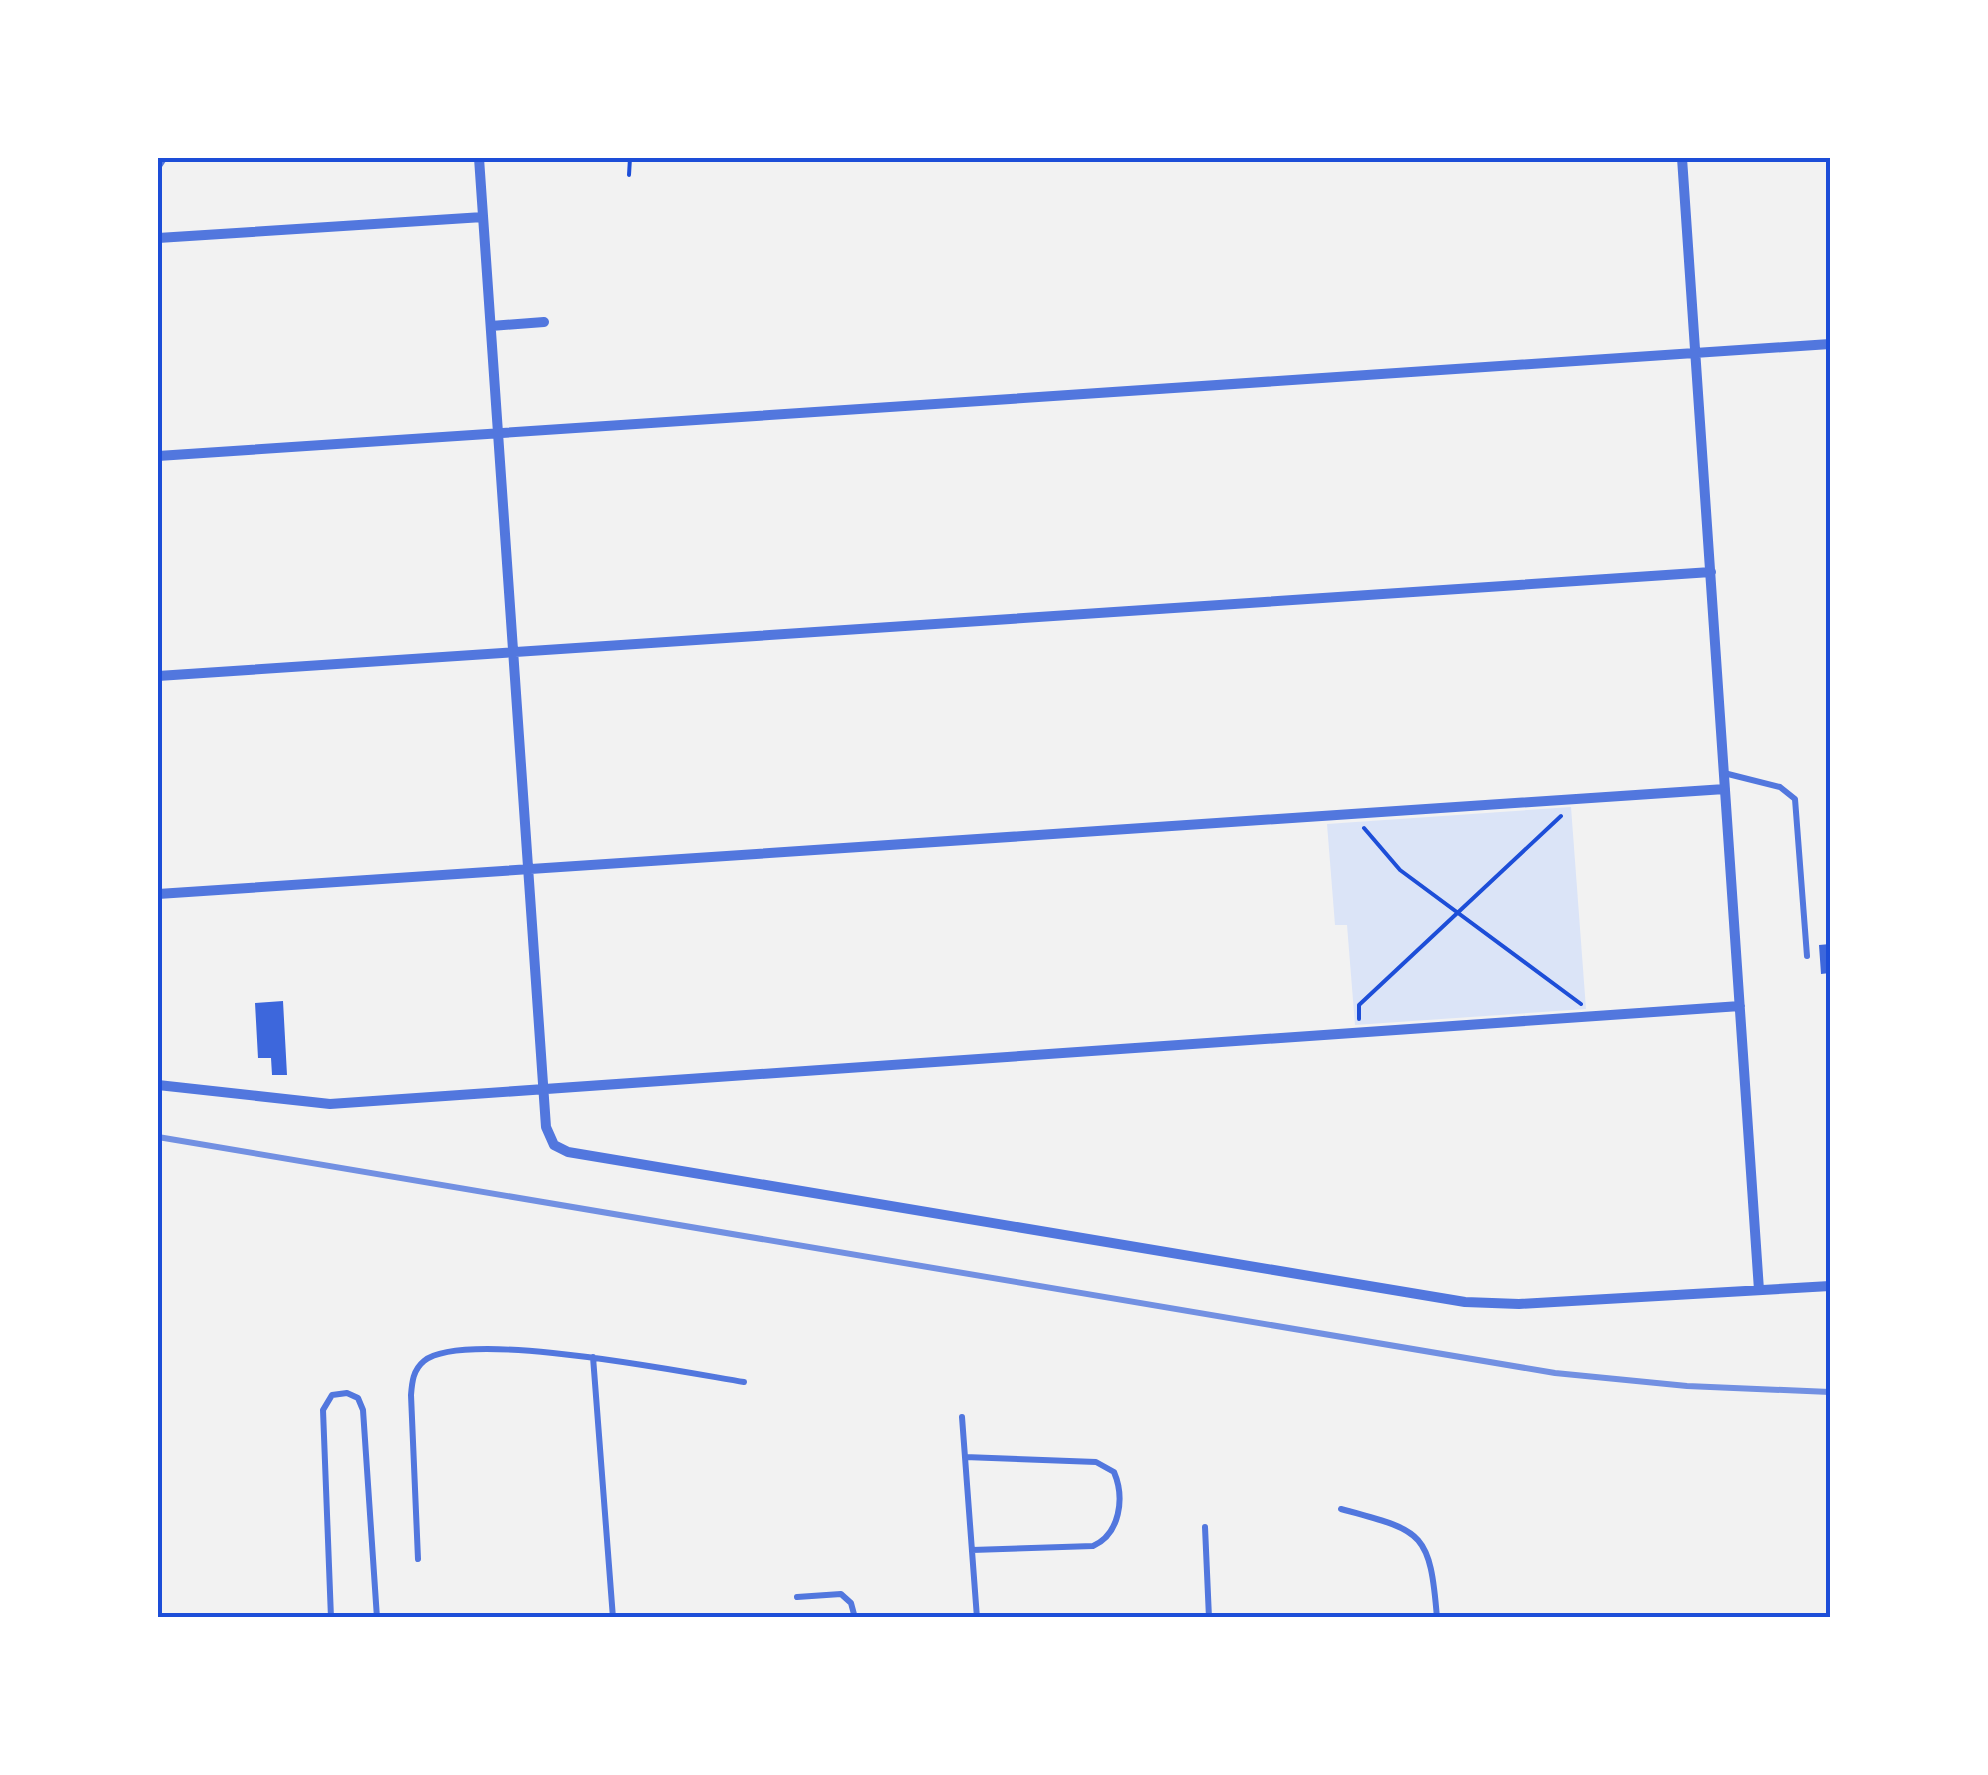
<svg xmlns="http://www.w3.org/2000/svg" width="1988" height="1775" font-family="Jost,sans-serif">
<rect width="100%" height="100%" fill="#f2f2f2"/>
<!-- green -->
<path fill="#dbe4f7" d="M1571 807 1586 1009 1355 1025 1347 925H1335L1327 824Z"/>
<!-- building -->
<path fill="#3d67dc" d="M1830 944V973L1821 974 1819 945Z
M283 1001 287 1075H272L271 1058H258L255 1003Z"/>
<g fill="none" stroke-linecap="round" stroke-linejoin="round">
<!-- path -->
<path stroke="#1d4ed8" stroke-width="4" d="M629 175 630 158
M1364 828 1400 870 1581 1004
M1359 1019V1005L1561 816"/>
<!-- service -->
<path stroke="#5277de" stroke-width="6" d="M1724 773 1780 787 1795 799 1807 956
M593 1357 613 1618
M962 1417 977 1618
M965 1457 1096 1462 1114 1472C1125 1498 1120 1534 1093 1546L972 1550
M1341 1509C1422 1531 1430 1530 1437 1618
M1205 1527 1209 1618
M418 1559 411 1395C412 1382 413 1370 424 1361 465 1328 688 1373 744 1382
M797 1597 841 1594 851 1603 855 1618
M331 1618 323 1410 332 1395 347 1393 358 1398 363 1410 377 1618"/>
<!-- minor -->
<path stroke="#5277de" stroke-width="10" d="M479 158 546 1127 554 1145 568 1152 1465 1302 1519 1304 1830 1286
M1682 158 1759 1290
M158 164 162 158
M158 238 483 217
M491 326 544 322
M158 456 1830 344
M158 676 1711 572
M158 894 1725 789
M158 1085 330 1104 1740 1006"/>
<!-- rail -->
<path stroke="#7290e2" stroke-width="6" d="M158 1137 1555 1373 1687 1386 1830 1392"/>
</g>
<!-- border -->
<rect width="1988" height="1775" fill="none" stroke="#ffffff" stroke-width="320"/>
<rect x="160" y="160" width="1668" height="1455" fill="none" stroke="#1d4ed8" stroke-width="4"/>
</svg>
